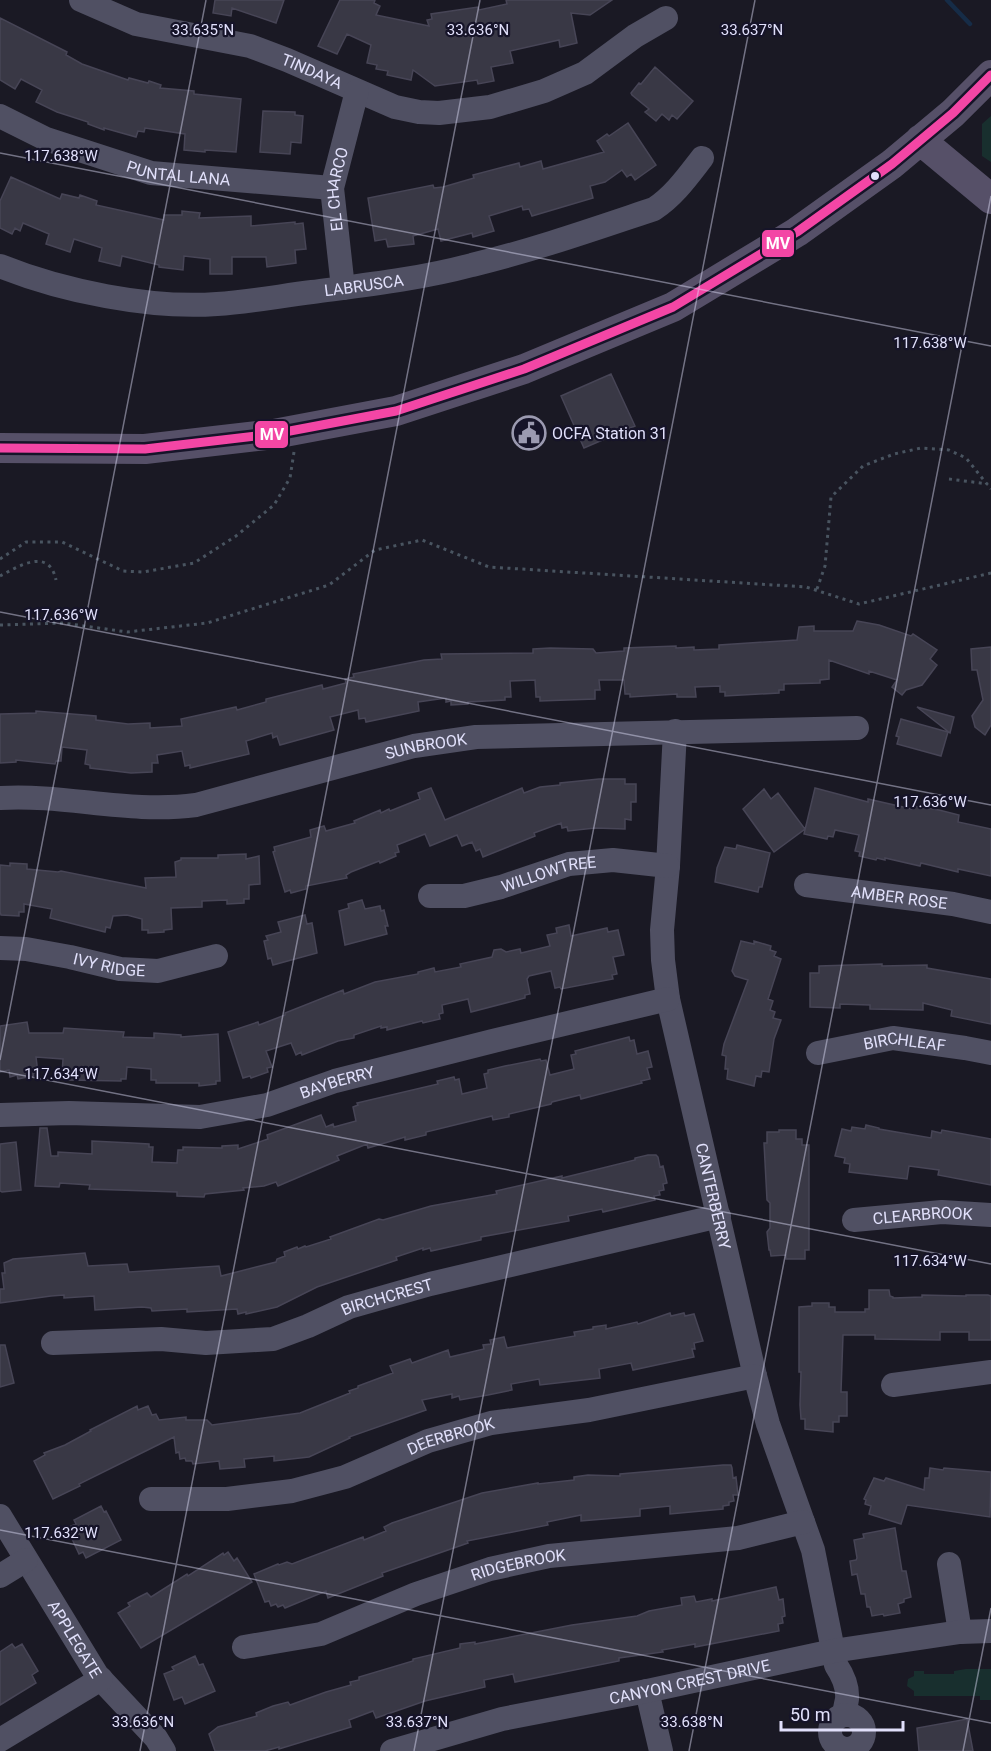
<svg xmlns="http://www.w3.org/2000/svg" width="991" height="1751" font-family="Roboto,sans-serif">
<rect width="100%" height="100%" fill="#1a1924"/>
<!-- green -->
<path fill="#182f2e" d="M991 116V162L982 156V124Z
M966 1669H991V1700H980V1696H914V1691L907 1686 908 1679 914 1676V1671H924V1674H954V1671Z"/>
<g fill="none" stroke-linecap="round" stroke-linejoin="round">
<!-- stream -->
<path stroke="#162c47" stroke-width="4.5" d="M947 0 970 24"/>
</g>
<!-- building -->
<path fill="#393845" stroke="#474556" stroke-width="1.5" d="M215 0H284L276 23 232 8 231 16 213 13Z
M340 0H375L374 3 380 6 376 15 429 26 427 20 432 19 431 14 478 7 479 10 507 4 506 0H612L590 15 571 13 577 43 560 47 559 40 510 51 513 63 491 67 494 81 478 84 477 80 435 86 413 70 411 80 387 75 388 71 376 69 377 65 367 63 371 45 347 34 337 54 318 46Z
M0 18 67 52 66 55 82 64 128 80 129 78 148 83 149 81 161 85 160 88 194 91V94L241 99 236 152 205 150V152L184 150 185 134 145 128 144 132 138 131 136 137 104 128V130L88 124V122L57 112 36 102 42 90 21 79 15 89 0 80Z
M655 67 693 101 677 119 672 115 669 120 662 114 656 121 645 112 649 109 632 95 631 93 639 83 641 84Z
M263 111 295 112V115L303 116 301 143 291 142 290 154 260 152Z
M628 123 656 165 635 180 631 174 627 177 622 170 605 182 590 186 593 198 532 216 529 209 523 210 522 206 489 216 494 231 473 237 472 233 441 241 438 229 413 236 414 244 388 247 386 239 375 241 368 198 433 185 434 188 443 187 474 178 473 175 519 163 520 167 541 161 543 169 604 152 597 141 607 134 609 136Z
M11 177 60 199 62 194 79 198 80 195 97 201 96 205 164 220V215H182V211L200 213 199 218 251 216V226L295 222V224L303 223 306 249 295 250 296 263 267 267 266 257H232V274H210V259L184 256 183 270 159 267V265L122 256 120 266 99 261 102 248 74 239 70 252 46 244 49 234 23 223 20 231 15 228 12 234 0 228V201Z
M611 374 635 426 584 448 561 396Z
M857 621 879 625 911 636 913 634 937 650 930 659 937 665 922 685 906 690 902 695 892 687 897 680 869 671V674L829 660V679L820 680V683L784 684V690H779V693L725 696V692H720V686L695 687 696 697H677V694L630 697V694H625L624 680H599L600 690H595V699L540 701V697H536L535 680 510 681 511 697H505V700L468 702V704L451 705V701L446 702V698L418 702 419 711 366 722 365 718 359 719 358 710 330 717 334 730 280 745 277 736 273 738 272 733 246 741 249 754 190 768V765L185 766 182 751 157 755 158 763H152V772L131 773 90 768V765L85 764 87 750 62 747 61 761H56L55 764 16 760V762L0 763V714L36 713V711L96 716V720L128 724 150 723V728L182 726 181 719 236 707 237 710 266 702V699L322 685 323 689 346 683 345 679 354 677 353 674 424 660 442 659 441 654 533 653V649L550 648 593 649 596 653 624 651V648L676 646V648L694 647V650L719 649V645L797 640 799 627 814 626V631H853Z
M991 647V725L985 735 975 727 972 716 983 700 977 670H972L971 649Z
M917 707 954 717 950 733Z
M901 719 948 732 941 756 897 744 899 737 896 736Z
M599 779H625V784H636V802H631V820L625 819V829L595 828 568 831 567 827 562 828 561 823 534 833 535 836 483 857 480 849 476 851 472 842 462 846 457 835 430 846 425 834 397 845 399 852 395 853 396 856 380 863 379 861 351 872 346 875 347 878 306 886V889L291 893 290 890 285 892 273 852 275 851 274 847 311 837 310 830 324 826 326 831 355 823 354 821 380 810 381 813 389 809 390 811 420 799 418 793 431 788 445 820 522 788 524 793 540 787 560 785V783Z
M815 788 868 802V799L912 809 913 806 939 810 959 815 958 822 991 829V876L958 869V872L921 863 920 866 885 858V860L877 858 876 860 859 856 860 852 855 851 859 835 835 830 833 837 828 836 827 839 804 834Z
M764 789 771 799 778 793 805 829 774 852 743 809Z
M737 845 770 853 762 887H759L758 892 715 882 717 868 725 847 736 849Z
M246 854V859L259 856 260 884 249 885V899H244V903L227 904V900L202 901V907L171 908 172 929 164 930V932L148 933V930H142V919L127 915 113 916 110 928 106 927 105 932 50 918 52 909 24 904V912H19V916L1 915 0 912V865L10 866V863L27 864V869L58 872 61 871 146 888 145 878 176 877 175 862 181 860V858H218V855Z
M362 900 365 909 380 906 381 911 384 910 388 926H385L387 934 345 945 339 911 349 908 348 904Z
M305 915 307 924 312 923 317 953 273 965 271 958 268 959 264 941 268 940 266 936 281 932 278 922Z
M569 925 571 936 607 928 608 932 618 930 624 955 613 957 617 974 612 975 613 979 561 989 560 987 555 988 551 971 529 976 527 979 530 994 525 995V998L471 1012 468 999 442 1005 443 1013 439 1014 440 1019 423 1023 422 1021 387 1030V1027L381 1028V1026L354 1035V1038L338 1041 302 1055 301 1052 296 1055 291 1043 266 1051 272 1067 267 1068 268 1072 251 1078 250 1076 243 1078 228 1032 258 1022 259 1025 285 1015V1013L343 990 344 994 375 982 418 974V972L434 968 435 972 461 967 460 964 492 957 494 950 501 949 506 952 520 949 521 953 550 946 547 935 557 933 556 928Z
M741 941 754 944V941L771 946 770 950 776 952 774 956 781 959 768 999 773 1001 770 1010 775 1012 773 1018 781 1020 774 1039 769 1072 762 1071 761 1077 756 1076 754 1086 727 1079 728 1069H725L726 1056 722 1055 724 1044 748 980 735 976 732 971Z
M882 964V966L927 965V968L991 979V1024L951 1016 952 1010 923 1003V1010L870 1009V1005L840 1004V1008L810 1007V973H819V966Z
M27 1022 29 1033H63L64 1028 124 1032 123 1037 154 1038V1033L181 1035V1037L218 1034 220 1081H216V1084L199 1086V1083H156V1080H151V1069L127 1067 126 1079H121V1081L67 1080V1076L62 1075 63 1059 36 1057 38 1073 33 1074 34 1076 18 1079 17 1075 10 1077 9 1070 0 1072V1026Z
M629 1037 630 1041 634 1040 637 1054 648 1051 652 1067 647 1068 650 1079 641 1081 642 1083 581 1099 580 1095 552 1102 551 1104 509 1114V1117L493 1120 492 1116 467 1122 426 1132V1135L405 1140V1137L368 1148 367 1144 337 1156 339 1160 278 1186 276 1182 264 1186 243 1188 244 1190 205 1194 204 1197 177 1196V1192L89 1189 90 1185 60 1183 59 1187 35 1186 40 1128H47L51 1156H58V1152L92 1154V1141L132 1143 149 1144V1147H153L152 1162 177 1163 178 1150H183V1147L222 1148V1146L238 1145V1149L268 1139 267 1135 321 1115 326 1127 333 1124 334 1127 356 1121 353 1107 358 1105 357 1103 438 1084 437 1081 454 1077 455 1080 459 1079 462 1094 487 1088 484 1074 488 1073V1070L505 1066 540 1059 541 1061 546 1060 550 1075 574 1069 571 1055 576 1054 575 1051Z
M866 1125 879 1128V1129L931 1138 932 1131 941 1133 942 1130 991 1139V1185L938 1175 939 1170 909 1166 907 1179 849 1172 850 1164 844 1163 845 1158 835 1156 842 1129 851 1131 852 1127 865 1129Z
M779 1130H796V1139H802V1145H809V1250H805V1259H786V1255L771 1256 770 1250H769L767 1232 770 1228V1203L767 1200 764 1143H767V1132H779Z
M16 1142 21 1190 2 1192 0 1191V1144Z
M648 1155H656L658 1157 660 1167 663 1166 667 1183 663 1184 664 1190 659 1191 660 1195 654 1196 655 1200 603 1212 602 1209 568 1216 569 1221 481 1237V1240L431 1251 430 1248 423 1250V1248L396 1257 397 1260 317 1287 277 1307 246 1314V1312L238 1314 237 1309 187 1312V1309L152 1311 151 1308 142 1307 95 1310 94 1296 64 1298V1295L51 1296 0 1303V1289H4L2 1273H5L4 1263 13 1259 85 1253 88 1266 127 1264 129 1272 219 1266 221 1276 276 1262 277 1259 285 1256 284 1252 297 1247 298 1249 305 1246 306 1247 331 1239 330 1237 379 1219 383 1220 431 1206 497 1194 496 1191 562 1176V1178L635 1160V1158Z
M869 1290H889L890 1296 893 1297V1298L922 1297V1295L966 1296V1295H988L991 1296V1340H969V1332H940V1340L875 1339V1335H843L841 1392H847V1416H839V1422H833V1432L805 1429V1419H801L800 1405 801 1372H799V1307L812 1306V1303H829V1307H835V1312H865V1309H869Z
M670 1313 671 1316 684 1313 685 1316 694 1314 703 1341 694 1343 695 1349H692L694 1357 633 1370 631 1363 599 1369 600 1378 540 1385 539 1379 511 1384 512 1390 488 1395 460 1400 459 1396 452 1398V1394L422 1400 426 1410 349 1437 350 1438 309 1457 274 1461V1456L244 1459 245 1467 220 1469 219 1461 193 1464 192 1461H186L185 1458 180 1459 179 1452 176 1453 174 1437 79 1484 80 1486 53 1499 34 1461 45 1455 44 1453 65 1445 91 1431 90 1430 137 1406 138 1410 148 1406 152 1415 156 1414 159 1420 186 1417V1420H207L212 1425 300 1413 350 1393 349 1391 358 1388V1386L393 1373 390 1366 410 1359 412 1363 448 1350 450 1357 484 1349 483 1345 491 1344 490 1340 504 1337 507 1348 575 1336 574 1332 593 1329V1327L606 1325V1329L637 1322 638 1324Z
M0 1345H5L14 1383 0 1387Z
M723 1465H731L732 1468 733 1478 736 1477 738 1495H733L734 1501 729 1502V1505L723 1506V1509L670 1514V1506L640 1509V1516L581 1521V1515L547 1522 548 1525 467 1541 468 1543 382 1573 383 1576 328 1598 326 1591 285 1608 283 1605 278 1607 276 1604 271 1606 269 1601 265 1602 254 1574 278 1564 279 1565 287 1562 292 1564 363 1537 364 1540 386 1531 384 1527 392 1523 482 1493 538 1483V1484L574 1480V1477L588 1475 620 1476V1474Z
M930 1468 943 1470 944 1468 991 1472 990 1517 907 1505 901 1524 869 1514 871 1506 865 1504 866 1500 864 1499 874 1478 884 1481 886 1478 924 1490 925 1478H929Z
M101 1506 104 1512 106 1511 121 1540 86 1558 83 1552 79 1554 67 1528 76 1524 74 1520Z
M895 1528 902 1571H906L911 1597 904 1599V1602L898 1604 900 1613 884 1616 883 1614 872 1616 870 1607H867L865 1594H861L857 1574 852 1575 850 1561 856 1560 857 1558 854 1540 864 1538 863 1534Z
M228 1552 234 1561 237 1558 252 1582 141 1648 118 1613 130 1606 128 1603 139 1597 147 1593 151 1597 187 1574 188 1576 223 1553 224 1555Z
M776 1587 779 1600 783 1599 785 1616 782 1617 783 1623 778 1624 779 1631 695 1647V1644L662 1650 663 1652 619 1658V1661L515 1682 513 1674 484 1680 485 1687 425 1701 376 1718 373 1711 349 1720 351 1727 279 1749V1747L265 1751H215L209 1734 218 1727 257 1716 256 1713 273 1706 288 1702 290 1705 326 1692 351 1685 350 1682 359 1680V1677L413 1661V1659L460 1648V1644L475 1642V1644L572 1625 637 1616 649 1611 682 1605 681 1598 694 1596 696 1602 712 1599V1601Z
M12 1644 15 1648 22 1644 38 1671 32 1675 36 1683 0 1705V1652Z
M195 1656 199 1665 203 1664 215 1691 185 1704 182 1697 174 1700 164 1674 174 1670 172 1667Z
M967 1719 973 1751H919L917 1728Z"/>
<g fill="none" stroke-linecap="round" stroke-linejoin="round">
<!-- path -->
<path stroke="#495460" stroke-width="3" stroke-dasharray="3 4.5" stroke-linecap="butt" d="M949 479 988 484
M0 559 26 542H62L123 571 143 572 194 563 236 536 274 505 290 478 294 452
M0 576C19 566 49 547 56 580
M817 589 825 566 831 497 863 466 894 454 921 448 949 450 966 458 991 489
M0 625 63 623 127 632 207 623 329 585 375 550 422 540 489 567 806 587 859 604 991 573"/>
<!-- minor -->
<g stroke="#505063" stroke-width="24">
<path id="s1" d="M81 0 136 24 250 46 287 60 395 107 419 112 439 113 490 107 544 91 585 73 635 36 666 18"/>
<path id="s2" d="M0 116 46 139 151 173 332 188"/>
<path id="s3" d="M0 266C62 291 150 309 217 304 249 302 280 296 312 292 365 285 420 279 472 265 534 250 594 229 654 209 674 196 688 176 702 158"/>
<path id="s4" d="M343 288 332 188 357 91"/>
<path id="s5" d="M675 731 668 866 662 930 663 960 668 999 755 1376 768 1424 813 1550 836 1665C842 1674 848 1687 847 1699 846 1706 844 1708 845 1715"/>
<path id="s6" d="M0 798C66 794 129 814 196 805L414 746 476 737 857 728"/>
<path id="s7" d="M806 885 953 904 991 912"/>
<path id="s8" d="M430 896H464L501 887 569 864 613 860 668 866"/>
<path id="s9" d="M0 948 26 949 70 957 120 969 158 971 216 956"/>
<path id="s10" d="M818 1053 893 1038 965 1048 991 1053"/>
<path id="s11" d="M0 1115 69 1113 200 1117 267 1105 335 1081 493 1041 668 999"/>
<path id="s12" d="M854 1220 942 1212 991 1215"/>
<path id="s13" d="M53 1343 161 1339 206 1343 273 1339 308 1326 349 1307 430 1284 719 1216"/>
<path d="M893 1385 991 1372"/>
<path id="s14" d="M151 1499H227L292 1491 345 1477 428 1441 491 1423 589 1410 755 1376"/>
<path id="s15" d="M0 1516 97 1675 156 1738 164 1751"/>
<path d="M949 1564 960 1632"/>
<path d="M0 1576 26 1560"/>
<path id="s16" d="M244 1647 321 1634 416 1594 490 1569 549 1556 738 1538 803 1522"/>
<path d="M647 1691 661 1751"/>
<circle cx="847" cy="1732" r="17"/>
<path d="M0 1740 101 1679"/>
<path id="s17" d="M392 1751 502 1719 647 1691 833 1651 960 1632 991 1631"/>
</g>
<!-- major -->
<path stroke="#565068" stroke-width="30" d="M920 140 991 199
M0 448 145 449 274 434 396 411 524 369 673 307 797 232 892 164 953 113 991 75"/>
<!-- bus-1 casing -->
<g stroke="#161429" stroke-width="14">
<path id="bus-1" d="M0 448 145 449 274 434 396 411 524 369 673 307 797 232 892 164 953 113 991 75"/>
</g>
<!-- bus-1 -->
<use href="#bus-1" stroke="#f346a5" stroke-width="9"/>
</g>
<!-- ticks -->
<path fill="none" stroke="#e1e0fb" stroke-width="1.5" stroke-opacity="0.45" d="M0 153 991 346M0 612 991 805M0 1060 206 0M0 1071 991 1264M0 1530 991 1723M140 1751 480 0M414 1751 755 0M689 1751 991 196M963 1751 991 1608"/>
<!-- icons -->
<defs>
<g id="civic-ring" transform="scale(1.725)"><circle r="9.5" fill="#161429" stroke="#9b9ab0" stroke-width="1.5"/><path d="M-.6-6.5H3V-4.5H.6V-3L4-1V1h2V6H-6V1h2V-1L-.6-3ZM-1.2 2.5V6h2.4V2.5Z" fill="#9b9ab0"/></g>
</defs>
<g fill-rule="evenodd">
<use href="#civic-ring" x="529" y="433"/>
</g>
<!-- markers -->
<circle fill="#e1e0fb" stroke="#161429" stroke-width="2" cx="875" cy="176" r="5"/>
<g text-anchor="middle" stroke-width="4.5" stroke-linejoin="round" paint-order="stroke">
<!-- street labels -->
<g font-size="16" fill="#e1e0fb" stroke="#161429">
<text dy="6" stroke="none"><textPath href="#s1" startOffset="243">TINDAYA</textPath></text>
<text dy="6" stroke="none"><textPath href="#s2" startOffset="189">PUNTAL LANA</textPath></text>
<text dy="6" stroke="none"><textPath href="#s4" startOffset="100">EL CHARCO</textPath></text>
<text dy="6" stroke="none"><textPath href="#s3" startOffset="370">LABRUSCA</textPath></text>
<text dy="6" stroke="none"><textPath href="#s6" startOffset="434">SUNBROOK</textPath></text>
<text dy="6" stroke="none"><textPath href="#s8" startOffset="122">WILLOWTREE</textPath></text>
<text dy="6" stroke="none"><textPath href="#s7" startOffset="94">AMBER ROSE</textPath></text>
<text dy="6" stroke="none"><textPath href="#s9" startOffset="111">IVY RIDGE</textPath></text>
<text dy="6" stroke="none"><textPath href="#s10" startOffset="88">BIRCHLEAF</textPath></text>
<text dy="6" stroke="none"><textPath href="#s11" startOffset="342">BAYBERRY</textPath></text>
<text dy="6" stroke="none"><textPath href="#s5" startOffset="471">CANTERBERRY</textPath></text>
<text dy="6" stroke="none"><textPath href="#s12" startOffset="69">CLEARBROOK</textPath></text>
<text dy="6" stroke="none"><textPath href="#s13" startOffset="342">BIRCHCREST</textPath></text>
<text dy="6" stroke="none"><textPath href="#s14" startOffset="310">DEERBROOK</textPath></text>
<text dy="6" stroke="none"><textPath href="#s16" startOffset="288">RIDGEBROOK</textPath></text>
<text dy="6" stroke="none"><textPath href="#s15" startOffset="144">APPLEGATE</textPath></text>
<text dy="6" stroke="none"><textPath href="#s17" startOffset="306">CANYON CREST DRIVE</textPath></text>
</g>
<!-- poi labels -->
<g font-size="16" fill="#e1e0fb" stroke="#161429" text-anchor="start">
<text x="552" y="439">OCFA Station 31</text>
</g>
</g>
<g font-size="15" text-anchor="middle" fill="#e1e0fb" stroke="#161429" stroke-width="4.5" stroke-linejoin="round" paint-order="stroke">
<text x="203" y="35">33.635°N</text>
<text x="478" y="35">33.636°N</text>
<text x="752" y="35">33.637°N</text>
<text x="61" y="161">117.638°W</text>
<text x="930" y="348">117.638°W</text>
<text x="61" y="620">117.636°W</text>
<text x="930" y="807">117.636°W</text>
<text x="61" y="1079">117.634°W</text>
<text x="930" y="1266">117.634°W</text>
<text x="61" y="1538">117.632°W</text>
<text x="143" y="1727">33.636°N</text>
<text x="417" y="1727">33.637°N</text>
<text x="692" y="1727">33.638°N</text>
</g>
<g stroke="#161429" stroke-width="2">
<rect x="761" y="229" width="34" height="29" rx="6" fill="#f346a5"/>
<rect x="254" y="420" width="35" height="29" rx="6" fill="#f346a5"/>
</g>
<g font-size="16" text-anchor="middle" font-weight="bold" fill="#fff">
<text x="778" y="249">MV</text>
<text x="272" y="440">MV</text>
</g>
<!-- scale -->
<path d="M781 1721v9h122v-9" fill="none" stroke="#e1e0fb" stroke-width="3"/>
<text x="790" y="1721" font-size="18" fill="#e1e0fb" stroke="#161429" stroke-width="4.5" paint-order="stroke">50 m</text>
</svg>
